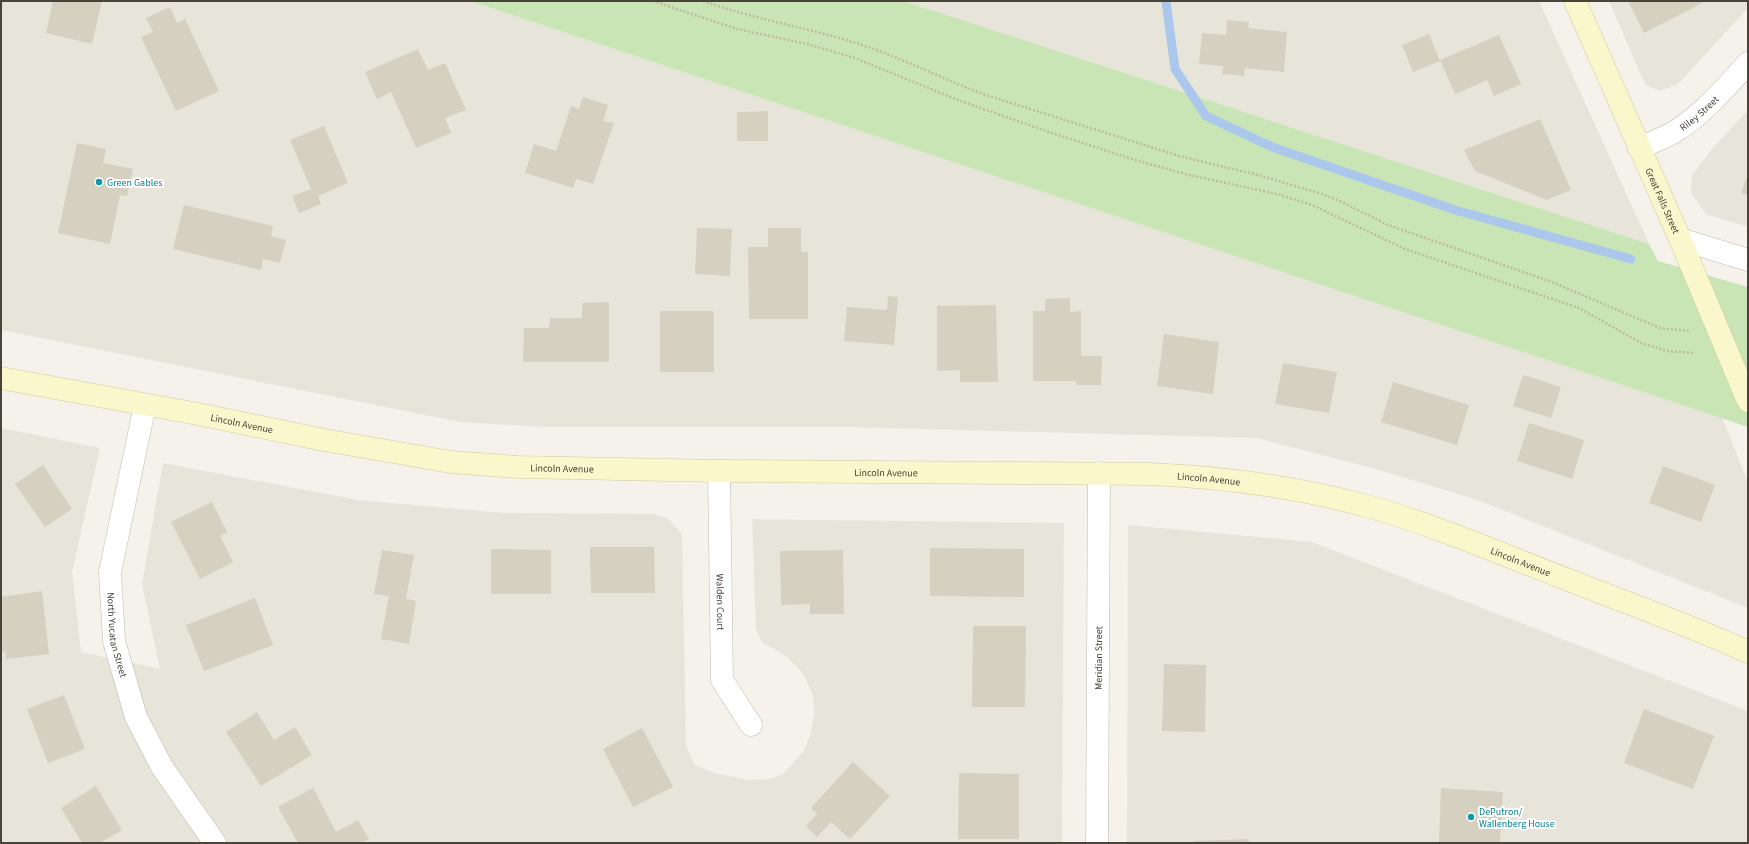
<svg xmlns="http://www.w3.org/2000/svg" width="1749" height="844" font-family="'Source Sans 3',sans-serif">
<rect width="100%" height="100%" fill="#f4f2ea"/>
<!-- residential -->
<path fill="#e7e5d9" d="M1 1H470L1722 417 1748 483V608L1475 499 1372 468 1257 438 848 427H545L460 422 1 330Z
M904 1H1539L1649 244Z
M1609 1H1748V8L1678 84 1659 91 1645 84Z
M1748 110V227L1706 214 1691 193 1692 175 1712 149Z
M1 428 100 448 72 572 81 652 160 669 142 584 163 463 358 500 504 513 654 514 667 518 682 534 686 746 695 765 714 773 748 780 770 779 783 774 803 752 811 734 814 715 813 695 802 672 786 656 762 642 756 630 752 519 1064 523 1062 843H1Z
M1128 525 1312 542 1748 711V843H1127Z"/>
<!-- green -->
<path fill="#c9e5b6" d="M470 1H904L1649 244 1658 261 1748 287V427Z"/>
<g fill="none" stroke-linecap="round" stroke-linejoin="round">
<!-- stream -->
<path stroke="#abc8ec" stroke-width="9" d="M1166 1 1175 69 1206 116 1272 147 1455 210 1631 259"/>
</g>
<!-- building -->
<path fill="#d5d0c0" d="M53 1H102L92 44 46 33Z
M1628 1H1702V3L1644 33Z
M170 7 177 23 185 19 219 91 176 111 141 37 153 32 146 18Z
M1227 20 1249 22 1248 28 1287 32 1284 72 1245 68 1244 76 1222 74 1223 66 1199 64 1202 33 1226 35Z
M1429 34 1440 61 1413 72 1402 45Z
M1499 35 1521 84 1494 96 1487 80 1455 94 1440 60Z
M418 49 428 70 445 63 466 110 445 118 451 133 416 148 391 92 377 99 365 72Z
M583 97 608 105 603 121 614 123 593 184 576 179 573 188 525 173 534 144 556 151 571 106 579 109Z
M768 111V141H737V112Z
M1540 119 1571 190 1547 200 1475 171 1464 150Z
M324 126 348 183 318 196 321 204 299 213 292 196 311 189 290 140Z
M77 143 106 149 103 163 133 169 127 196 120 195 110 244 58 233Z
M1748 174V195L1741 193Z
M184 205 273 226 271 236 286 240 280 263 263 259 261 270 173 249Z
M697 228 732 229 730 276 695 274Z
M768 228H801V252H808V319H749L748 247H768Z
M888 296 898 297 894 345 844 341 847 307 887 310Z
M1070 298V312L1081 311V356H1102L1101 385H1076V381H1033V311H1045V299Z
M609 302V362H523L524 328H549L550 318H582V303Z
M996 305 998 382H960V370L937 371V306Z
M660 311H714V372H660Z
M1164 334 1219 342 1213 394 1157 386Z
M1283 363 1337 372 1329 413 1275 404Z
M1523 375 1561 387 1551 418 1513 406Z
M1393 382 1469 405 1457 445 1381 422Z
M1529 423 1584 440 1572 479 1517 461Z
M43 465 72 509 45 527 15 484Z
M1663 466 1715 485 1701 522 1649 503Z
M212 502 227 532 220 536 233 562 200 579 171 522Z
M590 547H654L655 593H591Z
M930 548 1024 549V597L930 596Z
M491 549 551 550V594H491Z
M382 550 414 555 406 599 416 601 409 644 381 639 389 596 374 594Z
M843 550 844 614H810V604L781 605 780 551Z
M42 591 49 654 6 659 5 651 1 652V597Z
M255 598 273 645 204 671 186 625Z
M973 626H1026L1025 707H972Z
M1164 664 1206 665 1205 732 1162 731Z
M64 695 85 749 48 763 27 709Z
M1644 709 1714 736 1693 789 1624 763Z
M257 712 274 740 295 727 312 755 261 786 226 732Z
M642 728 673 787 633 807 603 749Z
M853 762 890 796 850 839 831 822 817 837 806 826 817 814 811 808Z
M959 773 1019 774V839H958Z
M96 786 122 830 100 843H82L61 808Z
M313 788 336 832 358 820 369 839 361 843H298L278 807Z
M1441 788 1503 792 1500 843H1439Z
M1248 839 1249 843H1194V841Z"/>
<g fill="none" stroke-linecap="round" stroke-linejoin="round">
<!-- street casing -->
<g stroke="#bfbbad" stroke-width="23">
<g id="street">
<path id="s1" d="M1639 148C1652 142 1665 138 1676 131 1703 114 1727 86 1748 63"/>
<path d="M1680 239 1748 260"/>
<path id="s2" d="M145 405 110 572 114 641 136 717 162 767 215 843"/>
<path id="s3" d="M719 471 722 680 751 725"/>
<path id="s4" d="M1097 843 1099 473"/>
</g>
</g>
<!-- secondary casing -->
<g stroke="#d0ca9d" stroke-width="23">
<g id="secondary">
<path id="s5" d="M1575 1 1680 239 1748 401"/>
<path id="s6" d="M1 378 198 414 324 440 451 462 518 467 719 471 1149 474C1222 477 1296 487 1367 506 1435 525 1501 554 1566 579 1627 603 1689 625 1748 652"/>
</g>
</g>
<!-- path -->
<path stroke="#c0b99f" stroke-width="2.5" stroke-dasharray="2 2" stroke-linecap="butt" d="M653 1 737 29 807 44 852 57 958 100 1049 132 1135 160 1189 175 1277 194 1312 205 1405 249 1579 308 1641 343 1668 351 1693 353
M703 1C752 18 803 27 853 42 899 56 941 79 986 95L1179 156 1258 175 1319 193 1340 201 1388 225 1552 282 1660 328 1690 331"/>
<!-- street -->
<use href="#street" stroke="#fff" stroke-width="22"/>
<!-- secondary -->
<use href="#secondary" stroke="#fbf7cd" stroke-width="22"/>
</g>
<!-- markers -->
<g fill="#0f9aa8" stroke="#fff" stroke-width="1.5">
<circle cx="99" cy="182" r="4"/>
<circle cx="1471" cy="817" r="4"/>
</g>
<g text-anchor="middle" stroke-width="4" stroke-linejoin="round" paint-order="stroke">
<!-- street labels -->
<g font-size="10" fill="#484439" stroke="#fff">
<text dy="4" stroke="none"><textPath href="#s1" startOffset="70">Riley Street</textPath></text>
<text dy="4" stroke="none"><textPath href="#s5" startOffset="218">Great Falls Street</textPath></text>
<text dy="4" stroke="none"><textPath href="#s6" startOffset="245">Lincoln Avenue</textPath></text>
<text dy="4" stroke="none"><textPath href="#s6" startOffset="569">Lincoln Avenue</textPath></text>
<text dy="4" stroke="none"><textPath href="#s6" startOffset="893">Lincoln Avenue</textPath></text>
<text dy="4" stroke="none"><textPath href="#s6" startOffset="1216">Lincoln Avenue</textPath></text>
<text dy="4" stroke="none"><textPath href="#s6" startOffset="1540">Lincoln Avenue</textPath></text>
<text dy="4" stroke="none"><textPath href="#s3" startOffset="131">Walden Court</textPath></text>
<text dy="4" stroke="none"><textPath href="#s2" startOffset="234">North Yucatan Street</textPath></text>
<text dy="4" stroke="none"><textPath href="#s4" startOffset="185">Meridian Street</textPath></text>
</g>
<!-- culture labels -->
<g font-size="10" fill="#0d838f" stroke="#fff" text-anchor="start">
<text x="107" y="186">Green Gables</text>
<text x="1479" y="815">DePutron/<tspan x="1479" dy="12">Wallenberg House</tspan></text>
</g>
</g>
<!-- border -->
<rect width="1749" height="844" fill="none" stroke="#484439" stroke-width="4"/>
</svg>
